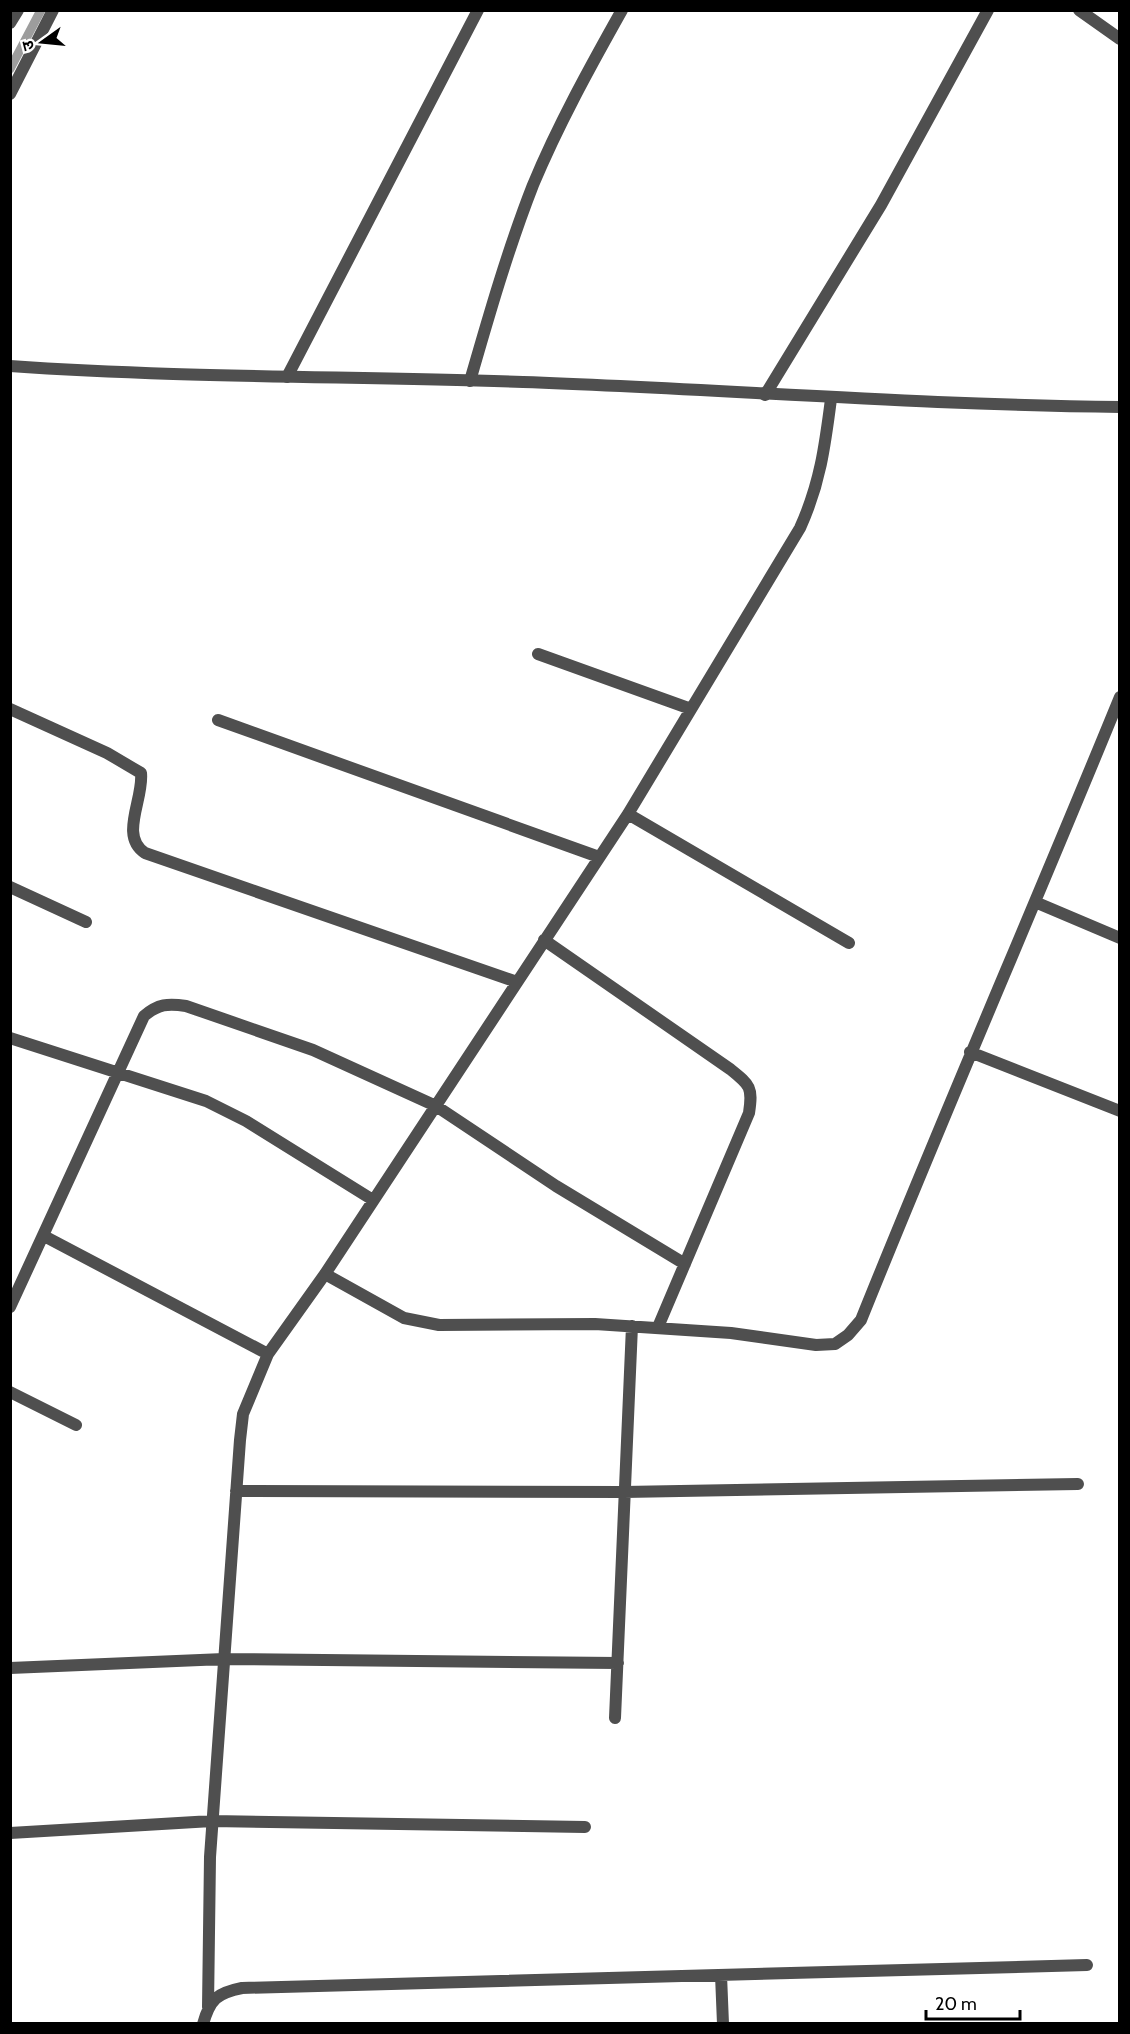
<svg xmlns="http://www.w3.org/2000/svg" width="1130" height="2034" font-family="Cabin,'Noto Sans Devanagari',sans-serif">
<rect width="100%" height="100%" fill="#fff"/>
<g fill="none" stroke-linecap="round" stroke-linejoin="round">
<!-- stream -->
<path stroke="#9d9d9d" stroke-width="9" d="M10 69 41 10"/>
<!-- minor -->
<path stroke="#4f4f4f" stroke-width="12" d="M1079 10 1120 39
M10 23 18 10
M10 94 53 10
M287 377 478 10
M470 381C489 315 508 249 533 185 558 125 590 67 622 10
M765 395 881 205 988 10
M538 654 691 709
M10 709 107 753 141 773C144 799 119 836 145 853L517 982
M218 720 599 857
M628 814 849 943
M10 887 86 922
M1035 902 1120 938
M544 940 730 1069C750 1085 753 1087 749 1113L658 1327
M10 1038 206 1101 246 1121 373 1200
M970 1052 1120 1111
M44 1236 268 1354
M325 1274 404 1318 439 1325 595 1324 731 1333 816 1345 835 1344 848 1335 861 1320C945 1111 1035 905 1120 697
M10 1307 144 1016C158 1004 168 1003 186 1006L313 1050 436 1106 556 1186 685 1264
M10 1392 76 1425
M236 1491 624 1492 1078 1484
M10 1668 224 1659 618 1663
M615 1718 632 1326
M10 1833 212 1821 585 1827
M721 1975 723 2024
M208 2007 210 1857 240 1440 243 1414 268 1354 325 1274 628 814 800 528C820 484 825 446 831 399
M203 2024C210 1999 217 1993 242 1988L1087 1965"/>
<!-- tertiary -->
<path stroke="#4f4f4f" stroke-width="12" d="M10 366C181 378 352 376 523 382 722 389 920 405 1120 407"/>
</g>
<!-- border -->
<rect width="1130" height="2034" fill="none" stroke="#000000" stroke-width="24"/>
<!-- north arrow -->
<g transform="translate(42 42) rotate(255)" stroke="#ffffff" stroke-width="4.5" paint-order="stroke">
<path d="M0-4.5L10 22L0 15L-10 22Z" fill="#000000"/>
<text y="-9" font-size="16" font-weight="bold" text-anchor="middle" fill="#000000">उ</text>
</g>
<!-- scale -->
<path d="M926 2010v9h94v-9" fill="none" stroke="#000000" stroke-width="3"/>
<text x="935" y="2010" font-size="18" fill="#000000" stroke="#ffffff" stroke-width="4.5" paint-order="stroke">20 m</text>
</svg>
